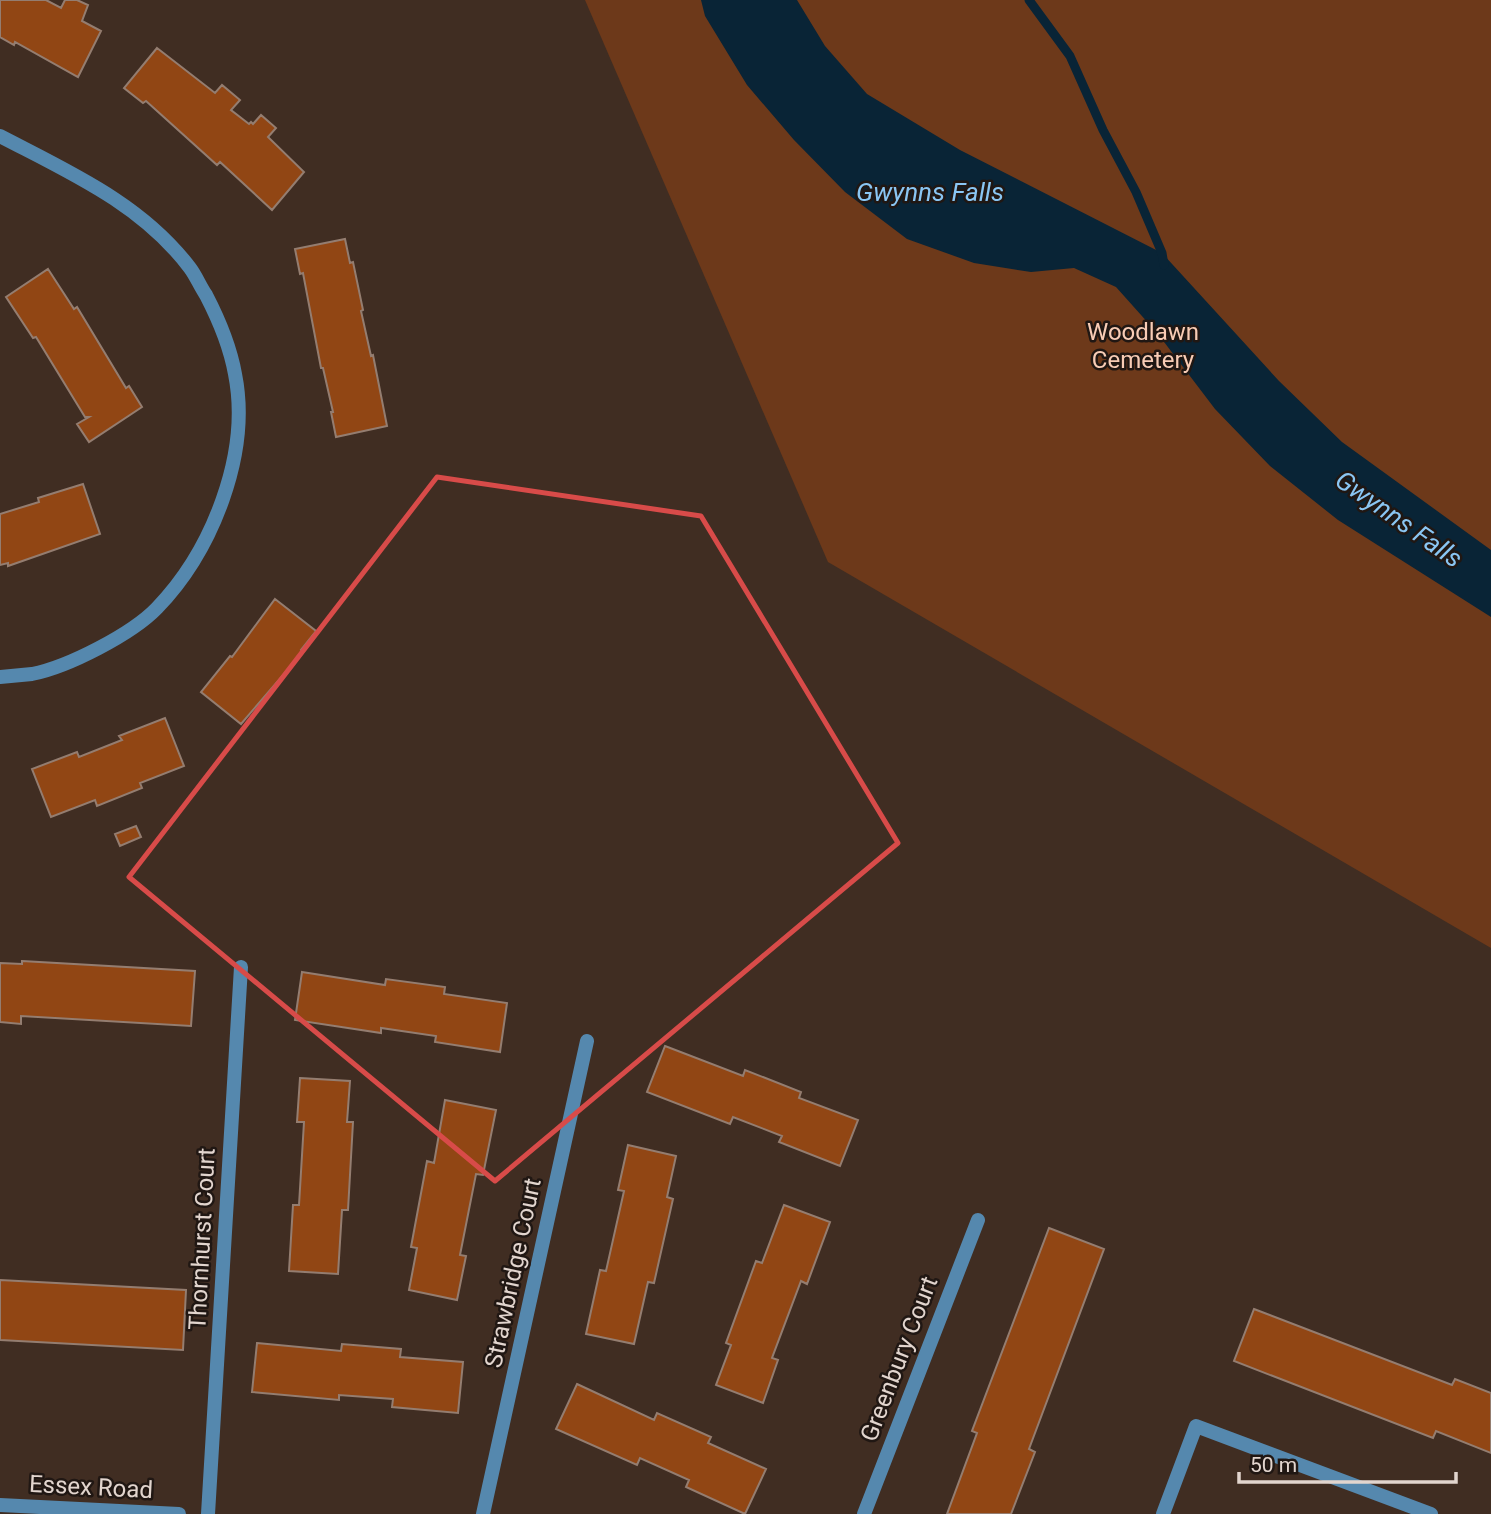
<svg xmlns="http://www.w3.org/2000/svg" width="1491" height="1514" font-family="Roboto,sans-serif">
<rect width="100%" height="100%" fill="#402d22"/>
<!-- green -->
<path fill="#6d391a" d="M585 0H1491V948L828 562Z"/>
<!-- water -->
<path fill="#092436" d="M701 0H797L825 46 867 94 960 150 1162 253 1279 381 1342 442 1491 550V617L1338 520 1270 466 1215 409 1158 334 1116 287 1074 268 1031 272 974 263 907 239 845 192 794 140 747 85 705 16Z"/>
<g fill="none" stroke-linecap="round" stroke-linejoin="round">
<!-- stream -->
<path stroke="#092436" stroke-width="9" d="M1029 0 1070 56 1103 130 1136 192 1162 253 1164 265"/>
</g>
<!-- building -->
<path fill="#914614" stroke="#947d70" stroke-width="2" d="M0 0H46L61 8 65 0H77L88 5 82 21 101 31 78 77 15 42 14 45 0 37Z
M157 48 215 93 222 85 240 100 231 110 249 124 251 122 253 124 261 115 276 128 268 137 304 172 272 210 220 162 217 165 146 101 143 103 124 88Z
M345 239 350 263 353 262 363 310 361 311 371 356 373 355 387 426 336 437 331 412H333L323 368H321L303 273 300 274 295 249Z
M48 269 74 309 77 307 126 388 129 386 142 407 89 442 77 424 89 417H85L36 337 33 338 6 297Z
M83 484 100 534 8 566V563L0 565V514L39 502 38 498Z
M275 599 316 631 301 650 303 652 241 724 201 692 230 656 232 657Z
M165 718 184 766 140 783 142 788 97 806 95 800 51 817 32 769 77 752 79 757 122 740 119 736Z
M136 826 141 837 120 846 115 834Z
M22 961 195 971 191 1026 21 1016V1024L0 1022V963L22 964Z
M302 972 385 985 386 979 445 987 444 994 507 1003 500 1052 435 1042 436 1036 381 1028V1033L295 1020Z
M665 1046 743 1076 745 1070 801 1092 799 1098 858 1120 840 1166 779 1142 782 1136 733 1117 730 1124 647 1092Z
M300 1078 350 1081 347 1122H353L348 1210H342L338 1274 289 1271 293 1205H299L304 1122H297Z
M445 1100 496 1110 483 1175 476 1174 460 1255 466 1256 457 1300 409 1290 417 1248 411 1247 427 1161 434 1163Z
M628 1145 676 1156 667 1197 673 1199 654 1283 648 1282 634 1344 586 1334 600 1270 606 1271 624 1191 618 1190Z
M784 1205 830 1222 807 1284 801 1281 772 1358 778 1360 763 1403 716 1385 731 1345 726 1343 756 1261 762 1263Z
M1049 1228 1104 1249 1029 1449 1035 1452 1011 1514H947L977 1433 972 1431Z
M0 1280 186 1290 183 1350 0 1340Z
M1254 1309 1452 1385 1455 1379 1491 1393V1453L1436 1431 1433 1438 1234 1361Z
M257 1343 341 1351 342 1344 401 1349 400 1357 463 1362 458 1413 392 1407 393 1399 339 1395V1400L252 1392Z
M577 1384 654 1420 657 1413 711 1437 708 1443 766 1469 745 1514 686 1487 689 1480 640 1458 637 1465 556 1429Z"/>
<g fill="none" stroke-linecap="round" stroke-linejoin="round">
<!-- minor -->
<path stroke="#5588ae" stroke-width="14" d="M0 136C69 172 142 204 190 268 196 276 200 286 206 295 219 320 230 346 235 374 251 454 212 551 157 608 132 634 68 667 32 674 21 675 10 676 0 677
M208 1514 241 967
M483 1514 587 1041
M864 1514 978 1220
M1163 1514 1196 1426 1431 1514"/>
<!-- tertiary -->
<path stroke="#5588ae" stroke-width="14" d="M0 1505 179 1514"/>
</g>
<!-- marked area -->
<path fill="none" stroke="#d84b49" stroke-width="5" stroke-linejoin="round" d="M437 477 701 516 898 843 495 1181 129 877Z"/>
<g text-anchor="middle" stroke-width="5" stroke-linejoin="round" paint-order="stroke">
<!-- park labels -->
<g font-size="24" fill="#f8ccb5" stroke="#201713">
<text x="1143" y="340">Woodlawn<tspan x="1143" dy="28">Cemetery</tspan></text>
</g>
<!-- street labels -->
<g font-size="24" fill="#e2d5ce" stroke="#201713">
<text transform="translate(202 1239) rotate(-87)" y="8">Thornhurst Court</text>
<text transform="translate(513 1273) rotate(-78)" y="8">Strawbridge Court</text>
<text transform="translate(899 1359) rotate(-69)" y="8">Greenbury Court</text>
<text transform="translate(91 1487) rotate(3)" y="8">Essex Road</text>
</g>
<!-- water labels -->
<g font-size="26" font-style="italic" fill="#8ac6f3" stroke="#201713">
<text x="930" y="201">Gwynns Falls</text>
<text transform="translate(1399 519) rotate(35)" y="9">Gwynns Falls</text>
</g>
</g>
<!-- scale -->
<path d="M1239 1472v10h217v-10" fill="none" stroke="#e2d5ce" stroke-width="3.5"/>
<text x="1250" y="1472" font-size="21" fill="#e2d5ce" stroke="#201713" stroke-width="5" paint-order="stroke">50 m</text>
</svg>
